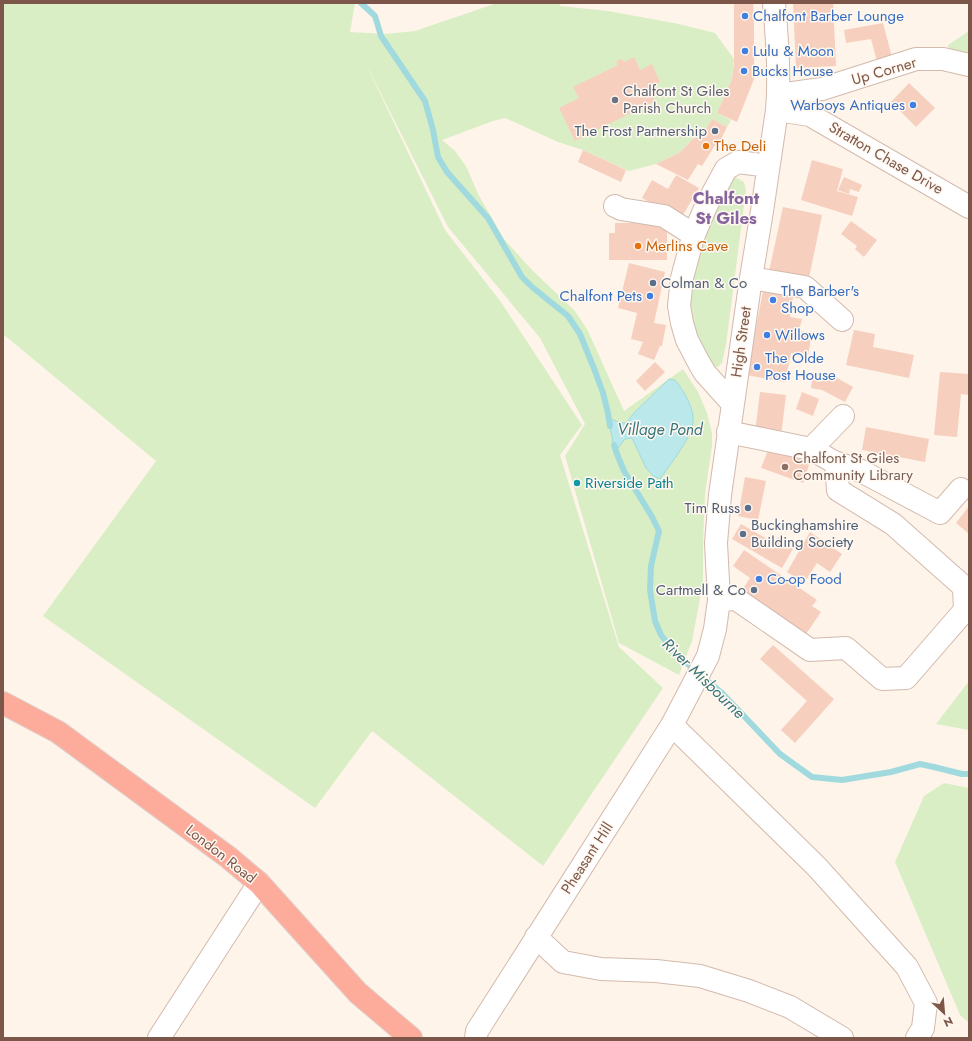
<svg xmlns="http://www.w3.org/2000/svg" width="972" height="1041" font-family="Jost,sans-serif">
<rect width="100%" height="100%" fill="#fef4e9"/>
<!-- green -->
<path fill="#daeec5" d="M3 3H355L350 32 385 34 415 31 497 3H559L560 6 608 11 679 24 715 33 734 59 732 79 717 113 731 120 727 127 712 119 703 134 693 139 679 153 656 164 629 171 583 150 558 142 505 118 493 121 442 140 455 151 467 168 478 194 504 239 532 270 575 311 588 331 624 411 683 369 698 392 707 413 712 433V445L705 495 703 544V583L692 641 679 675 619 643 565 456 585 424 540 338 448 227 364 60 445 230 501 302 582 425 560 455 619 647 663 688 543 866 372 731 315 808 43 616 156 461 3 334Z
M969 31V58L949 50 948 45Z
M735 177 744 182 746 190 726 345 722 363 718 367 713 366 708 363 685 308 702 236 731 178Z
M969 681V730L936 724Z
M944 783 969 788V1023L960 1015 895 862 924 796Z"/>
<!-- water -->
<path fill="#bbe8eb" stroke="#a0dade" d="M669 379 675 380C683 389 695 410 693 422 690 441 670 464 660 479L653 476 646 468 632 438 625 439 615 452 608 418C614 420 619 423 626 423L634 413Z"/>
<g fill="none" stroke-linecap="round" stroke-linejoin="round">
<!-- stream -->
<path stroke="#a0dade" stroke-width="6" d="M361 3 375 16 381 36 425 101 433 130 438 157 447 172 488 218 522 277 532 287 568 316 580 334 595 371 603 393 608 413 610 426
M614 445 617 454 624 471 651 515 659 531 651 566 650 590 655 621 661 635 677 655 722 693 780 754 812 777 842 780 891 772 920 764 934 767 962 774H969"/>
</g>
<!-- building -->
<path fill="#f6cfbe" d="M734 3H753L754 24V79L737 122 717 113 732 79 734 63Z
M793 3H833L836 66 796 68Z
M883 23 892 57 877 61 871 39 846 43 844 30Z
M634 57 640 70 652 64 660 82 648 88 655 101 575 141 559 108 579 98 573 87 618 65 616 62 619 60 622 59 624 62Z
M909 83 935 108 916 127 891 102Z
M712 119 727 127 719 143 717 142 702 166 698 164 688 180 656 164 679 153 693 139 703 134Z
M583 150 626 170 621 182 578 162Z
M812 160 843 169 837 191 858 197 852 216 801 200Z
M676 175 699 188 680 220 642 198 652 180 668 189Z
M844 177 862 185 859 192 850 189 849 194 838 190Z
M783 207 822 215 808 283 768 276Z
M631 220 667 221V260H609V233H615V223H631Z
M851 221 877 240 864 257 855 249 857 246 841 234Z
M629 263 665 272 654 323 666 325 662 346H660L654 360 638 354 643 342 631 339 637 313 618 308Z
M764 286 794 291 790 317 802 319 799 331 812 333 808 356 791 353 785 382 747 375Z
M854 330 875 334 873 347 914 355 909 378 846 365Z
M655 362 665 372 645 391 636 381Z
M813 372 830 374 853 387 845 402 822 390 811 388Z
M940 372 969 374V395L961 394 957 437 934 435Z
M760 392 786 395 781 436 755 432Z
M802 392 819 399 813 416 796 409Z
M866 427 929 439 925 462 862 450Z
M769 448 810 462 803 483 761 468Z
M745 477 766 481 758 520 738 516Z
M969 506V534L956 523Z
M741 524 774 543 778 537 794 547 782 568 732 539Z
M810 532 842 554 830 572 817 563 804 583 787 572Z
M744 550 817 600 812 606 821 612 804 637 740 593 750 578 733 566Z
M773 645 834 699 795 743 781 730 807 701 760 659Z"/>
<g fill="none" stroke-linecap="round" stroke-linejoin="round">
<!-- minor casing -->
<g stroke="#d3baad" stroke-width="24">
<path id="minor" d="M778 95 822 89 916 59H943L969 65
M777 110 810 115 969 207
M615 206 621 209 664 216 694 235
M751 278 805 287 842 320
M732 403 705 373 699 363 687 340 682 323 679 306 682 278 693 237 706 206 726 169 738 162 768 166
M811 449 843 416
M834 462 861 471 940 513 961 489
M719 600 736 599 810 650 846 648 882 679 906 678 965 610 964 587 893 524 838 490 836 463 811 449 728 432
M672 725 817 867 907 967 926 1003 923 1028 917 1038
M536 937 563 962 601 969 656 971 700 976 749 991 790 1007 842 1038
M159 1038 259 883
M476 1038 477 1031 672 725 708 656 715 629 719 600 716 543 720 495 751 278 762 211 777 110C780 75 777 38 774 3"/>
</g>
<!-- highway casing -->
<g stroke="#ddd3d0" stroke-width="24">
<path id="highway" d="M3 703 58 732 228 857 259 883 358 993 411 1038"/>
</g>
<!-- minor -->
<use href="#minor" stroke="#fff" stroke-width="22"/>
<!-- highway -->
<use href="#highway" stroke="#fdac9b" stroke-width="22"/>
</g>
<!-- markers -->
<g fill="#3f7fe0" stroke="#fff8f1" stroke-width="1.5">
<circle cx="745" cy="16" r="4"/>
<circle cx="745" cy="51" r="4"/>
<circle cx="744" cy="71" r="4"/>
<circle cx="913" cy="105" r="4"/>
<circle cx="650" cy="296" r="4"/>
<circle cx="773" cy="300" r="4"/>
<circle cx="767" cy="335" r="4"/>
<circle cx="757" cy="367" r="4"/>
<circle cx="759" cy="579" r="4"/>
</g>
<circle fill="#6b7280" stroke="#fff8f1" stroke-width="1.5" cx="615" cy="100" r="4"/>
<g fill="#5c6f8a" stroke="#fff8f1" stroke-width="1.5">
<circle cx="715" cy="131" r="4"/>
<circle cx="653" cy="283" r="4"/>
<circle cx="748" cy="508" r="4"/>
<circle cx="743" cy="534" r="4"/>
<circle cx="754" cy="590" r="4"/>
</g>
<g fill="#e8710a" stroke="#fff8f1" stroke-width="1.5">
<circle cx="706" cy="146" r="4"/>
<circle cx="638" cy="246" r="4"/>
</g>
<circle fill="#8d6e63" stroke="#fff8f1" stroke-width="1.5" cx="785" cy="467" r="4"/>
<circle fill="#0f9aa8" stroke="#fff8f1" stroke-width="1.5" cx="577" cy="483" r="4"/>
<g text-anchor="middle" stroke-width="3" stroke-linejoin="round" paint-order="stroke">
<!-- shop labels -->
<g font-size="15" fill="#366cbe" stroke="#fff8f1" text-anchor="start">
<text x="753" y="21">Chalfont Barber Lounge</text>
<text x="753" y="56">Lulu &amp; Moon</text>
<text x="752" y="76">Bucks House</text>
<text x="905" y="110" text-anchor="end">Warboys Antiques</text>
<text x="781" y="296">The Barber's<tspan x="781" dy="17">Shop</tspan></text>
<text x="642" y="301" text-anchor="end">Chalfont Pets</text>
<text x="775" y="340">Willows</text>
<text x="765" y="363">The Olde<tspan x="765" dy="17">Post House</tspan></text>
<text x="767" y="584">Co-op Food</text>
</g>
<!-- street labels -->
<g font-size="15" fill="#7c5749" stroke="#fff8f1">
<text transform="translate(884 71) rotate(-16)" y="5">Up Corner</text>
<text transform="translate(886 158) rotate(30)" y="5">Stratton Chase Drive</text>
<text transform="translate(741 342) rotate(-82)" y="5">High Street</text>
<text transform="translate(221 854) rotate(38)" y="5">London Road</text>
<text transform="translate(587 858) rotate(-57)" y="5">Pheasant Hill</text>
</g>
<!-- worship labels -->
<g font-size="15" fill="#5b616d" stroke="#fff8f1" text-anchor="start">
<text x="623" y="96">Chalfont St Giles<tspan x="623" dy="17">Parish Church</tspan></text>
</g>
<!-- service labels -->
<g font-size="15" fill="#4e5e75" stroke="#fff8f1" text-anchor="end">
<text x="707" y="136">The Frost Partnership</text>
<text x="661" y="288" text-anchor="start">Colman &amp; Co</text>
<text x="740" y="513">Tim Russ</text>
<text x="751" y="530" text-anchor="start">Buckinghamshire<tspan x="751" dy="17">Building Society</tspan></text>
<text x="746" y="595">Cartmell &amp; Co</text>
</g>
<!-- food labels -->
<g font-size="15" fill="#c56008" stroke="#fff8f1" text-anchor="start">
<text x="714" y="151">The Deli</text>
<text x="646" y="251">Merlins Cave</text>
</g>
<!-- education labels -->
<g font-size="15" fill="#785e54" stroke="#fff8f1" text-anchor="start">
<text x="793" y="463">Chalfont St Giles<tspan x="793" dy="17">Community Library</tspan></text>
</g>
<!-- culture labels -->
<g font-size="15" fill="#0d838f" stroke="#fff8f1" text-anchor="start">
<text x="585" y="488">Riverside Path</text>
</g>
<!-- water labels -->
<g font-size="16" font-style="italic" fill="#38767b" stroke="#fff8f1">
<text x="660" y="435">Village Pond</text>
<text transform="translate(704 678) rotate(44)" y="6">River Misbourne</text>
</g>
<!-- quarter labels -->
<g font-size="17" font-weight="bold" fill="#86659f" stroke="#fff8f1">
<text x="726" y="204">Chalfont<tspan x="726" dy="20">St Giles</tspan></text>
</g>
</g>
<!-- border -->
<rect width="972" height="1041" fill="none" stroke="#7c5749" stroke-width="8"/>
<!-- north arrow -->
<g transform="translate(944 1013) rotate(154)" stroke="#fff8f1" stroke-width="3" paint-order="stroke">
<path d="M0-3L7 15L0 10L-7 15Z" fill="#7c5749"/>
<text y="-6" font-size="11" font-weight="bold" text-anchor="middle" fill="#7c5749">N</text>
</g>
</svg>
